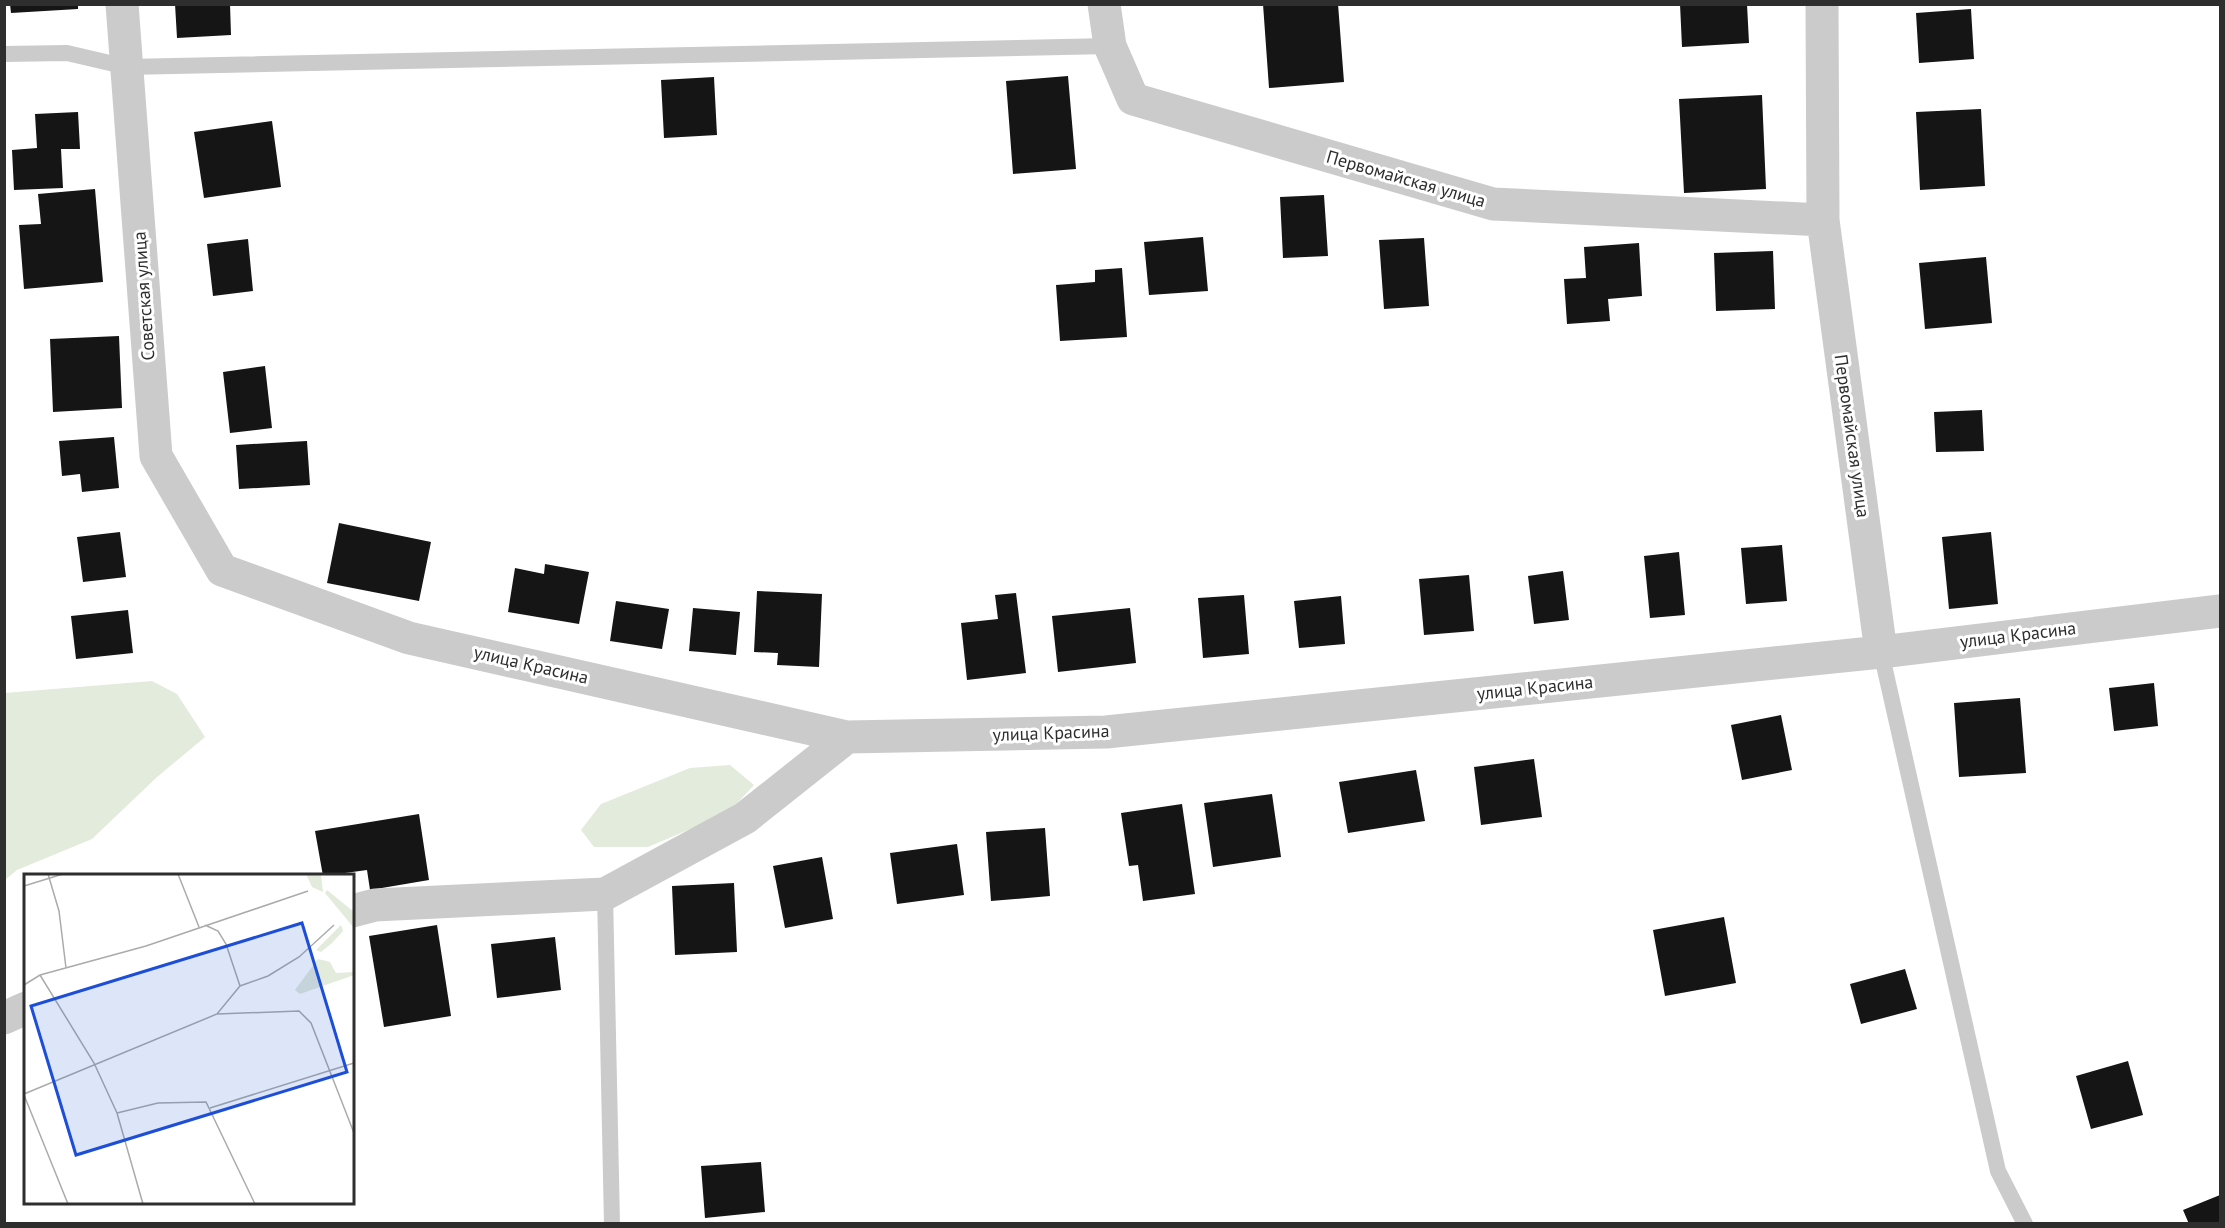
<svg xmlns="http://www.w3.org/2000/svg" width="2225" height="1228" font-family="'PT Sans',sans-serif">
<rect width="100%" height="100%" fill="#fff"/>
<!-- green -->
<path fill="#e3ebdc" d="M152 681 177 694 205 737 156 778 92 839 17 870 5 880V693Z
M730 765 754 785 728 813 648 847H594L581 830 601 804 690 768Z"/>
<!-- building -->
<path fill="#151515" d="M10 4H78V9L11 13Z
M175 4H230L231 35 177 38Z
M1263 4H1338L1344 82 1269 88Z
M1680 4H1747L1749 43 1682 47Z
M1971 9 1974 59 1919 63 1916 13Z
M1068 76 1076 169 1013 174 1006 81Z
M714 77 717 135 664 138 661 80Z
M1762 95 1766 189 1684 193 1679 99Z
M1981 109 1985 186 1920 190 1916 112Z
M78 112 80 149H61L63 188 14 190 12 150 37 148 35 114Z
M272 121 281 187 204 198 194 132Z
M95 189 103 282 24 289 19 225 41 224 38 194Z
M1324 195 1328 256 1283 258 1280 197Z
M1203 237 1208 291 1149 295 1144 242Z
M1424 238 1429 306 1384 309 1379 240Z
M248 239 253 291 213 296 207 244Z
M1639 243 1642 296 1608 299 1610 321 1567 324 1564 279 1586 278 1584 247Z
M1773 251 1775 309 1716 311 1714 253Z
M1986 257 1992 323 1925 329 1919 263Z
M1122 268 1127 337 1060 341 1056 285 1095 282V270Z
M119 336 122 408 53 412 50 339Z
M265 366 272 428 230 433 223 372Z
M1982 410 1984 451 1936 452 1934 412Z
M114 437 119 488 82 492 80 474 62 476 59 441Z
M307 441 310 485 239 489 236 445Z
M339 523 431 542 419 601 327 583Z
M120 532 126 577 83 582 77 537Z
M1991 532 1998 604 1949 609 1942 537Z
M1782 545 1787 601 1746 604 1741 548Z
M1679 552 1685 615 1650 618 1644 556Z
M545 564 589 572 579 624 508 612 515 568 544 574Z
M1563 571 1569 620 1534 624 1528 576Z
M1469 575 1474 631 1424 635 1419 579Z
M757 591 822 594 819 667 777 665 778 653 754 652Z
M1016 593 1026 673 967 680 961 623 998 619 995 595Z
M1244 595 1249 654 1203 658 1198 598Z
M1341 596 1345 644 1299 648 1294 601Z
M616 601 669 609 662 649 610 641Z
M693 608 740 612 736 655 689 651Z
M1130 608 1136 663 1058 672 1052 616Z
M128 610 133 653 76 659 71 616Z
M2154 683 2158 726 2114 731 2109 688Z
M2020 698 2026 773 1959 777 1954 703Z
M1781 715 1792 770 1742 780 1731 725Z
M1534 759 1542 817 1481 825 1474 767Z
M1416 770 1425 821 1348 833 1339 782Z
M1272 794 1281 857 1213 867 1204 803Z
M1182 804 1195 894 1143 901 1138 865 1129 866 1121 813Z
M419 814 429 880 370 890 367 870 323 876 315 831Z
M1045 828 1050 896 991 901 986 832Z
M957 844 964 895 897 904 890 853Z
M822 857 833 919 785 928 773 866Z
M734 883 737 952 675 955 672 886Z
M1724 917 1736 983 1665 996 1653 930Z
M437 925 451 1016 384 1027 369 936Z
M555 937 561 990 497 998 491 944Z
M1905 969 1917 1009 1861 1024 1850 984Z
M2128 1061 2143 1115 2091 1129 2076 1076Z
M761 1162 765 1212 705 1218 701 1166Z
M2220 1195V1224H2189L2183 1210Z"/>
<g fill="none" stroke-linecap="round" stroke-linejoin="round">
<!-- lane -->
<path stroke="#cbcbcb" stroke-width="16" d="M4 54 67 53 127 67 1110 46
M1881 652 1998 1171 2025 1224
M605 894 612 1224"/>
<!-- street -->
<path stroke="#cbcbcb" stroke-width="33" d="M122 4 156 456 222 570 409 638 847 737
M1104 4 1110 46 1133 99 1493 204 1823 220
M1822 4 1823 220 1881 652
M352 911 375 905 605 894 745 818 847 737 1106 732 1881 652 2220 611
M4 1018 26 1008"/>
</g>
<g text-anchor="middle" stroke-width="6" stroke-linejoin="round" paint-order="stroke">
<!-- street labels -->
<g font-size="18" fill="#2e2e2e" stroke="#fff">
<text transform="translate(1406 179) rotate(16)" y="6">Первомайская улица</text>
<text transform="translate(144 296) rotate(-94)" y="6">Советская улица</text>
<text transform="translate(1852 436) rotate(82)" y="6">Первомайская улица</text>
<text transform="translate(2018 635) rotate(-7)" y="6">улица Красина</text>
<text transform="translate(531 665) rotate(13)" y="6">улица Красина</text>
<text transform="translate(1535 688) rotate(-6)" y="6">улица Красина</text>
<text transform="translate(1051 733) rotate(-2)" y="6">улица Красина</text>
</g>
</g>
<!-- overview -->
<g transform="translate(24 874)">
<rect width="330" height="330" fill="#fff"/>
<path d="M282 0H297L299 18 288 13ZM303 16 330 38V54L301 19ZM317 51 319 57 308 69 297 78 292 76ZM294 85 306 88 312 99 330 98V101L276 120 271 116Z" fill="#e3ebdc"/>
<path fill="none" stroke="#ababab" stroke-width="1.5" d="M24 0 35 37 42 94M154 0 175 53M0 12 39 0M181 51 194 57 202 70 216 112M16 101 70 189 93 239 119 330M0 111 16 101 122 72 284 17M193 140 275 137 287 149 330 259M0 220 193 140 216 112 244 102 275 83 310 51M0 221 44 330M186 234 330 189M93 239 134 229 182 228 231 330"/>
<path fill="#1d4ed8" fill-opacity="0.15" stroke="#1d4ed8" stroke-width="3" d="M278 49 323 198 52 281 7 132Z"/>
<rect width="330" height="330" fill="none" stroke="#2e2e2e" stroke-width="3"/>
</g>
<!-- border -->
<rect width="2225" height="1228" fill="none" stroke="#2e2e2e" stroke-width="12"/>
</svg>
